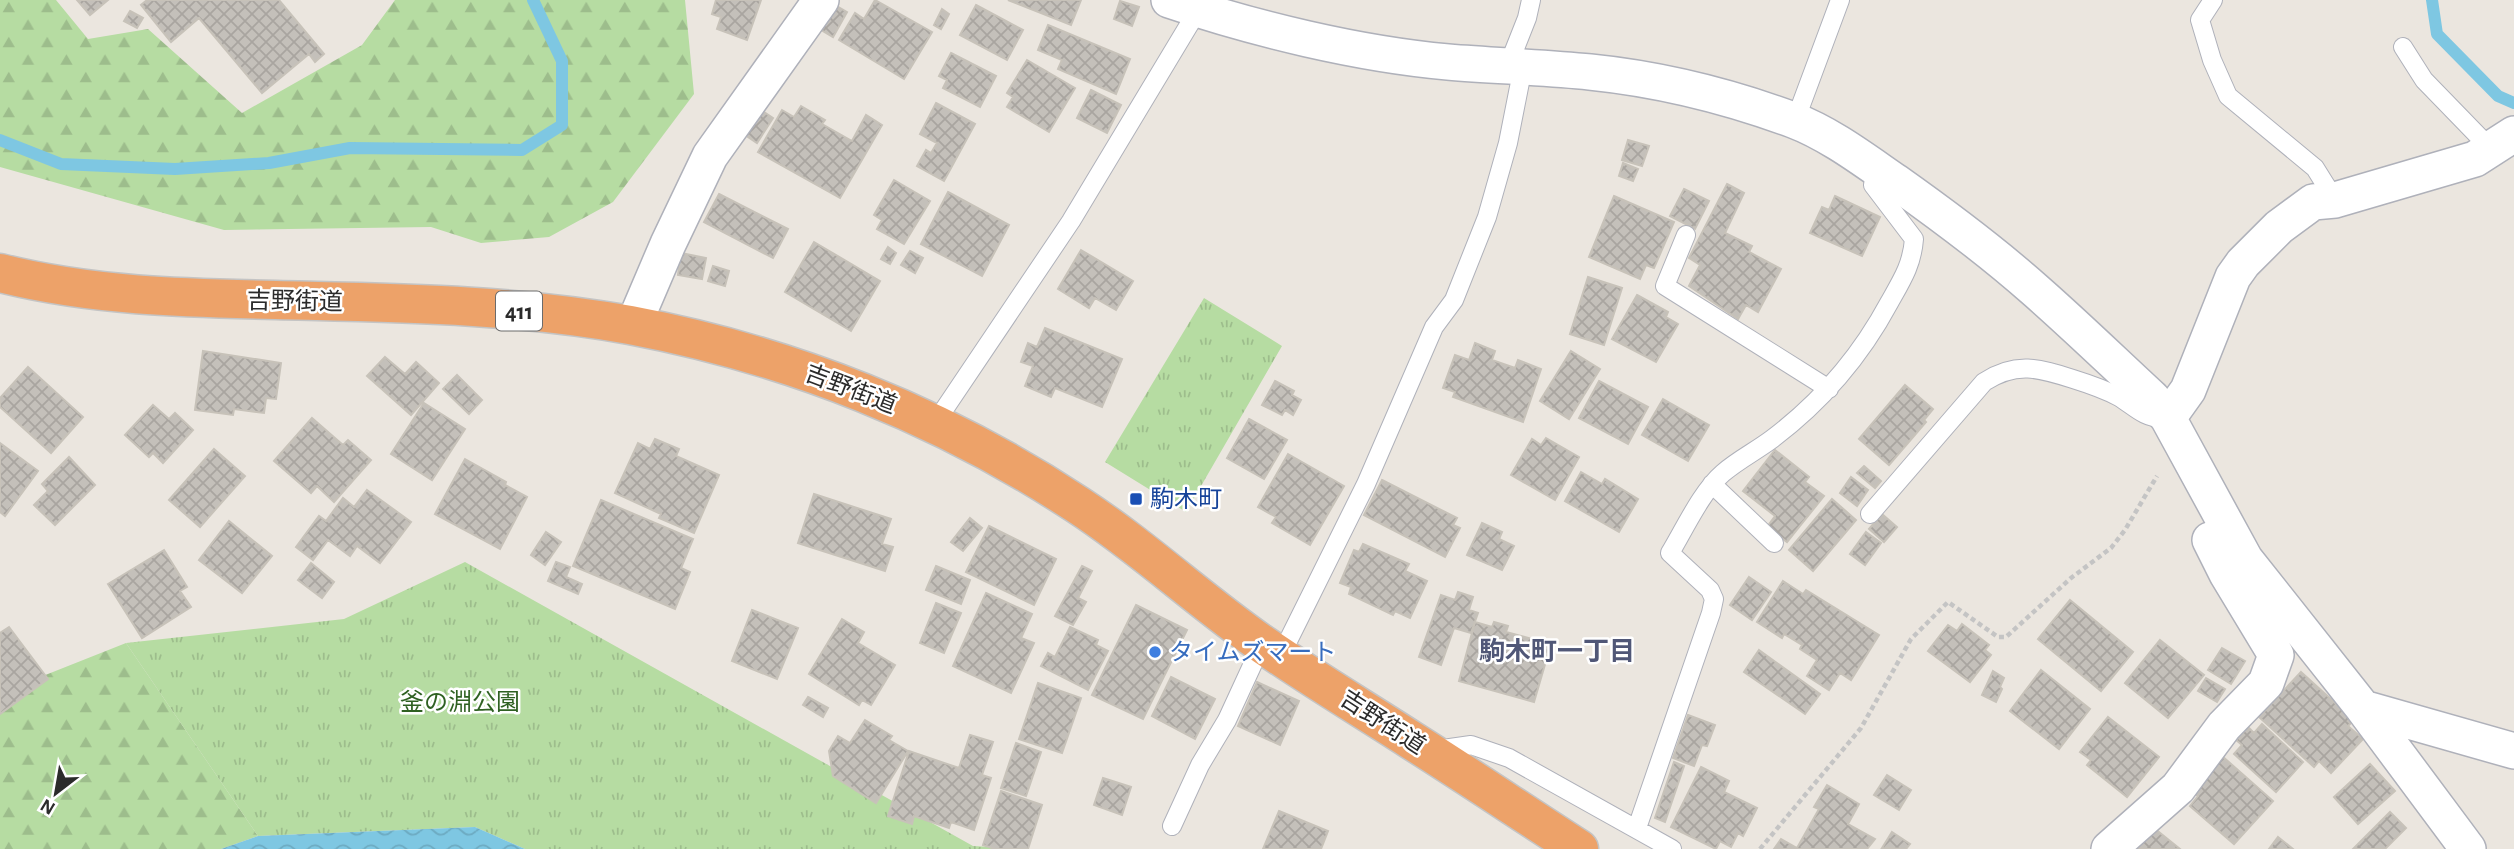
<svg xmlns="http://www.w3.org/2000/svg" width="2514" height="849" font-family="'Alegreya Sans','Noto Sans JP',sans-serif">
<defs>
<pattern id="forest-firs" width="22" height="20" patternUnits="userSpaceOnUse" patternTransform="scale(1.75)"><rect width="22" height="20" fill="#b6dca2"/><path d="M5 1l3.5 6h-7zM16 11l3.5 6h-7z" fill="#9dbd8c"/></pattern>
<pattern id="park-tufts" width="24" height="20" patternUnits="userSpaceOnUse" patternTransform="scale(1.75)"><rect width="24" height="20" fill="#b6dca2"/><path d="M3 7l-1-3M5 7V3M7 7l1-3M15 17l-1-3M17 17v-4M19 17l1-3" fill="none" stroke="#9dbd8c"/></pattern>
<pattern id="water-waves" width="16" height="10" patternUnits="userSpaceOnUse" patternTransform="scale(1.75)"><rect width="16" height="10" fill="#7ec7e2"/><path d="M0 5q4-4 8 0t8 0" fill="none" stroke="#6dabc2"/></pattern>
<pattern id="building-cross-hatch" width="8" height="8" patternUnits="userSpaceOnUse" patternTransform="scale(1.75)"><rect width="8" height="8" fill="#c4c0ba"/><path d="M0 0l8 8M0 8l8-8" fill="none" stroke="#a9a5a0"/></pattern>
</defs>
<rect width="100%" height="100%" fill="#ebe6df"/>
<!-- forest -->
<path fill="url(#forest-firs)" d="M0 0H56L88 39 148 29 242 113 362 45 395 0H685L694 94 613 202 549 237 481 243 431 227 224 230 0 167Z
M126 643 258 836 221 849H0V693Z"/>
<!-- park -->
<path fill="url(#park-tufts)" d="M1204 298 1282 346 1186 512 1105 462Z
M465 562 973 846 1026 849H525L475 827 258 836 126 643 344 619Z"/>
<!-- water -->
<path fill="url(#water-waves)" d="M475 827 525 849H221L258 836Z"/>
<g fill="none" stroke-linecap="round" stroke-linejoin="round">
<!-- stream -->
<path stroke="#7ec7e2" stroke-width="12" d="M2432 0 2437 34 2498 96 2514 103
M0 140 61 164 175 169 269 163 350 148 522 150 562 125V61L533 0"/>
</g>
<!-- building -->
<path fill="url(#building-cross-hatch)" stroke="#c7c2b9" stroke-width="2" d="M77 0H108L90 15Z
M147 0H279L324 54 315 62 309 54 262 93 199 18 171 42 141 5Z
M716 0H761L747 40 717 29 721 17 712 14Z
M875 0 932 32 904 79 839 40 855 13 864 19Z
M1008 0H1081L1071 25Z
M1120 1 1139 7 1132 26 1114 19Z
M835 5 847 12 833 37 821 30Z
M976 5 1023 30 1007 60 960 35Z
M942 9 949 14 941 29 934 25Z
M130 11 143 18 137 28 124 21Z
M1048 25 1130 59 1116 94 1058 69 1062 60 1038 50Z
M951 53 996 76 980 107 943 88 947 80 939 76Z
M1027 60 1075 88 1049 132 1007 107 1013 97 1007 93Z
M1091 90 1121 105 1107 133 1077 118Z
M936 103 975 124 944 181 917 166 926 150 931 153 937 143 920 134Z
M801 106 825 120 822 124 852 141 866 115 882 125 840 198 758 152 782 110 794 117Z
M761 110 773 118 757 143 745 135Z
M1628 140 1649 146 1642 166 1622 160Z
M1623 163 1638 169 1633 181 1619 176Z
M894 180 930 201 904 244 877 229 882 220 874 215Z
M1727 184 1744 193 1725 233 1752 246 1749 252 1781 269 1758 312 1746 305 1738 319 1689 286 1700 265 1689 258Z
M1684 189 1709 201 1695 229 1670 216Z
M948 192 1009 225 982 276 921 244Z
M719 194 788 229 773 258 704 222Z
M1614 196 1674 222 1654 268 1646 265 1640 279 1589 257Z
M1835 196 1880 217 1862 256 1810 233 1822 207 1829 210Z
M814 242 880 281 851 331 785 292Z
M888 247 896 253 890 264 881 259Z
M1081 250 1133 281 1116 310 1095 298 1089 308 1058 289Z
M910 251 923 258 915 273 901 265Z
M681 253 706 258 702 279 678 275Z
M713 266 729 271 725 286 708 281Z
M1588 277 1622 288 1604 345 1570 334Z
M1637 295 1668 312 1666 317 1678 324 1656 362 1612 339Z
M1045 328 1122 359 1102 407 1055 388 1051 397 1025 386 1033 366 1021 362 1028 343 1037 347Z
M1475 343 1495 351 1492 360 1515 368 1518 360 1541 369 1523 422 1453 397 1455 392 1443 388 1455 355 1469 360Z
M203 351 281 363 276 399 266 398 264 413 234 409 233 415 195 410Z
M1571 351 1600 369 1569 419 1540 401Z
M385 357 405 374 416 362 439 383 411 415 367 376Z
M28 367 83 417 51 453 0 407V398Z
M457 375 482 400 469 414 443 389Z
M1275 381 1294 391 1292 395 1301 400 1293 415 1285 410 1282 415 1262 405Z
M1599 381 1648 407 1628 444 1579 418Z
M1905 385 1933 409 1924 420 1926 422 1889 465 1859 439Z
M1663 399 1709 425 1688 461 1642 435Z
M424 403 465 429 432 480 391 454Z
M153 405 169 419 175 413 193 430 163 463 153 453 149 457 125 435Z
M312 418 343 445 348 440 371 460 334 502 317 486 311 493 274 461Z
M1249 419 1287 440 1264 479 1227 458Z
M1546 438 1579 457 1555 500 1511 475 1532 439 1541 445Z
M655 439 679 449 676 456 719 475 694 533 659 518 661 514 615 493 638 443 650 449Z
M0 443 38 471 5 516 0 512Z
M214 449 245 476 200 527 169 500Z
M1775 450 1809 477 1805 482 1824 496 1787 542 1767 527 1775 516 1743 491Z
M1288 454 1344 486 1310 545 1272 523 1276 517 1258 507Z
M69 457 95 485 55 525 34 505 48 491 42 484Z
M465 459 506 482 505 485 527 497 500 549 435 514Z
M1864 466 1881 481 1875 488 1857 473Z
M1581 472 1602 484 1605 479 1638 499 1619 532 1565 501Z
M1851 477 1868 490 1857 506 1840 493Z
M1382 480 1457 518 1453 525 1460 528 1445 557 1364 515Z
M367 490 411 522 380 563 357 546 350 556 328 540 313 560 296 547 319 516 326 521 343 498 354 507Z
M814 494 891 519 882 544 893 547 885 571 798 543Z
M1832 499 1856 520 1813 571 1789 550Z
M601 500 693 539 681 568 690 572 675 609 573 566Z
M1882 514 1897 527 1884 542 1869 529Z
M970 518 982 528 963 551 951 542Z
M229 521 272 556 242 593 199 560Z
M1482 523 1502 532 1499 539 1514 546 1502 570 1467 555Z
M989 526 1056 559 1034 605 966 572Z
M546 532 561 542 545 565 531 555Z
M1866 532 1881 543 1865 565 1850 554Z
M1363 544 1409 564 1405 571 1427 581 1410 618 1395 611 1393 615 1349 594 1351 587 1340 583 1354 550 1359 552Z
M164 550 187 587 180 591 191 607 142 638 108 584Z
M556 562 570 567 566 577 582 584 578 594 548 581Z
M311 563 334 582 322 598 298 580Z
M936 566 970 580 961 604 926 590Z
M1082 566 1092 571 1078 598 1086 602 1073 625 1055 616Z
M1749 577 1771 592 1752 620 1730 605Z
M1783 581 1803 594 1806 590 1879 635 1851 680 1840 673 1829 690 1807 676 1817 660 1800 649 1802 645 1784 634 1782 638 1757 622Z
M1458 592 1473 597 1469 610 1478 613 1471 633 1454 628 1441 665 1419 657 1441 595 1455 600Z
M986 593 1032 614 1021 638 1034 643 1011 693 953 666Z
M2070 600 2133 652 2101 691 2038 639Z
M936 603 961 613 944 653 920 643Z
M1136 605 1187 630 1143 719 1092 695Z
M752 610 798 628 777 679 732 661Z
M842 619 864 632 858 643 895 665 871 705 862 700 859 705 809 674Z
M1475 622 1492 627 1494 622 1508 626 1506 632 1551 644 1534 702 1459 681Z
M1962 624 1989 645 1985 650 1991 655 1970 682 1928 651 1948 625 1957 631Z
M9 627 48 679 0 714V633Z
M1070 627 1098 640 1096 645 1108 651 1088 690 1041 666 1048 653 1055 657Z
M2160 640 2204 675 2168 718 2125 683Z
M2222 648 2245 661 2231 684 2208 670Z
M1759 650 1820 694 1805 714 1744 672Z
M2041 670 2090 709 2059 749 2010 711Z
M1993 671 2004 678 2000 687 2002 689 1996 702 1982 695Z
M2301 672 2354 720 2348 726 2363 739 2331 773 2319 761 2314 767 2259 717Z
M1171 677 1215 699 1195 739 1152 716Z
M2206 678 2225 689 2217 702 2198 691Z
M1257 682 1299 701 1280 745 1238 726Z
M1038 683 1081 698 1062 753 1019 739Z
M808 697 828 708 823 717 803 705Z
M1688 715 1715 725 1707 746 1702 745 1694 766 1673 758Z
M2108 717 2159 757 2127 797 2087 765 2091 760 2080 752Z
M865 720 892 736 889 740 908 751 876 803 833 776 829 751 838 736 850 743Z
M2262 724 2303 762 2276 792 2234 754 2242 745 2236 740 2248 727 2254 733Z
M970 735 993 742 982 775 991 778 974 830 951 822 949 828 914 816 912 824 888 816 909 751 959 768Z
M1016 743 1041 752 1026 796 1001 788Z
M2222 756 2273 801 2234 844 2190 806 2198 796 2191 791Z
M1674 762 1684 766 1665 822 1655 818Z
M2370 764 2395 791 2358 824 2334 797Z
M1701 767 1729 781 1724 792 1757 808 1743 836 1738 833 1731 847 1720 841 1716 849 1671 827Z
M1887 775 1911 790 1899 810 1874 795Z
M1103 778 1131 787 1122 815 1094 805Z
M1827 785 1859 804 1848 824 1875 839 1867 849H1774L1781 839 1797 848 1819 809 1814 807Z
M1001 791 1042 805 1028 849H995L983 845Z
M1279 811 1328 831 1321 849H1263Z
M2390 812 2406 828 2385 849H2353Z
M2154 828 2180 849H2137Z
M1892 832 1910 844 1906 849 1882 848Z
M2278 837 2293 849H2269Z"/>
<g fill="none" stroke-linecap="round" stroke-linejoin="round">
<!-- lane casing -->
<g stroke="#afb1ba" stroke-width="20">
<path id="lane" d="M2213 0 2200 20 2212 60 2228 96 2315 168 2335 200
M2403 47 2424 80 2491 149 2497 150
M1508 66 1527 18 1531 0
M1795 121 1840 0
M1686 235 1665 286 1829 389
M935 423 1071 221 1198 10
M1712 484 1774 543
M1870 514 1984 382C2016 361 2039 368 2073 379 2089 384 2104 389 2119 397 2134 406 2144 418 2162 418
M1280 657 1366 484 1434 327 1454 300 1487 217 1508 143 1523 67
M1436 750 1471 745 1509 758 1672 849
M1172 826 1200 765 1227 720 1262 644
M1637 828 1711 613 1714 599 1710 590 1670 553C1685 528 1702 491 1723 473 1738 460 1756 451 1772 439 1821 402 1860 357 1889 303 1902 280 1912 265 1914 239L1873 185 1876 168"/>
</g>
<!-- street casing -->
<g stroke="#afb1ba" stroke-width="38">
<path id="street" d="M1169 0C1255 29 1358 54 1448 62 1495 66 1543 67 1590 72 1659 79 1728 96 1793 120 1830 134 1864 160 1896 182 1944 216 1991 251 2035 290 2075 325 2113 362 2152 398L2168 418 2245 559 2363 708 2468 849
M633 326 668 244 710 156 821 0
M2168 418 2188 390 2233 277 2243 263 2279 227 2313 202 2335 200 2475 159 2514 134
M2363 708 2514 751
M2109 849 2178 788 2224 726 2266 683 2276 655 2227 574 2210 540"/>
</g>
<!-- highway casing -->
<g stroke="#c4c4c4" stroke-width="41">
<path id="highway" d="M0 273C91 296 183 298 276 300 394 303 514 304 630 325 790 355 943 416 1078 505 1144 548 1201 602 1265 646 1313 679 1363 709 1411 740 1468 776 1523 813 1579 849"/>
</g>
<!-- path -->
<path stroke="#c4c4c4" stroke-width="4.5" stroke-dasharray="5 3.5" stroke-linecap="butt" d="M1760 849 1861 728 1911 639 1948 602 1998 637H2006L2071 578 2111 548 2125 530 2157 476"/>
<!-- lane -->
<use href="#lane" stroke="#fff" stroke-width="18"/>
<!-- street -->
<use href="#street" stroke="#fff" stroke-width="35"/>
<!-- highway -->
<use href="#highway" stroke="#eda269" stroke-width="38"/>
</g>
<!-- markers -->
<rect fill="#1a4fb4" stroke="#fff" stroke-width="2.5" x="1129" y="492" width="14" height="14" rx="3.5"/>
<circle fill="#3f7fe0" stroke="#fff" stroke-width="2.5" cx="1155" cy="652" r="7"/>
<g text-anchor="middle" stroke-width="5" stroke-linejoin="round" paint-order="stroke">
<!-- shield labels -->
<rect fill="#fff" stroke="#6b6b6b" stroke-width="2" x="496" y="291.5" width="46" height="39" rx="5"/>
<g font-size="23" font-weight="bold" fill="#2b2b2b">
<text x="519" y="319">411</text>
</g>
<!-- street labels -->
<g font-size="24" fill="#2b2b2b" stroke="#fff">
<text transform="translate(295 301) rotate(1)" y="8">吉野街道</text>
<text transform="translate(851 389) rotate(21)" y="8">吉野街道</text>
<text transform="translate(1383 722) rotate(33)" y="8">吉野街道</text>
</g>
<!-- transit labels -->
<g font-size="24" fill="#164399" stroke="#fff" text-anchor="start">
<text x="1150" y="507">駒木町</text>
</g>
<!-- shop labels -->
<g font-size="24" fill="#366cbe" stroke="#fff" text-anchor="start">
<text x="1169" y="660">タイムズマート</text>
</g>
<!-- park labels -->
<g font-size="24" fill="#2f6122" stroke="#fff">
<text x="460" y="710">釜の淵公園</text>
</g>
<!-- neighbourhood labels -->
<g font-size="26" font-weight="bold" fill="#505777" stroke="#fff">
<text x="1557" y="660">駒木町一丁目</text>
</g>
</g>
<!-- north arrow -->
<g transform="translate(56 793) rotate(211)" stroke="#ffffff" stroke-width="5" paint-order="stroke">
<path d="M0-5L12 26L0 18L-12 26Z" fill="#2b2b2b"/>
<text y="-10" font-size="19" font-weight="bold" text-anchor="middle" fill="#2b2b2b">N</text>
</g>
</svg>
